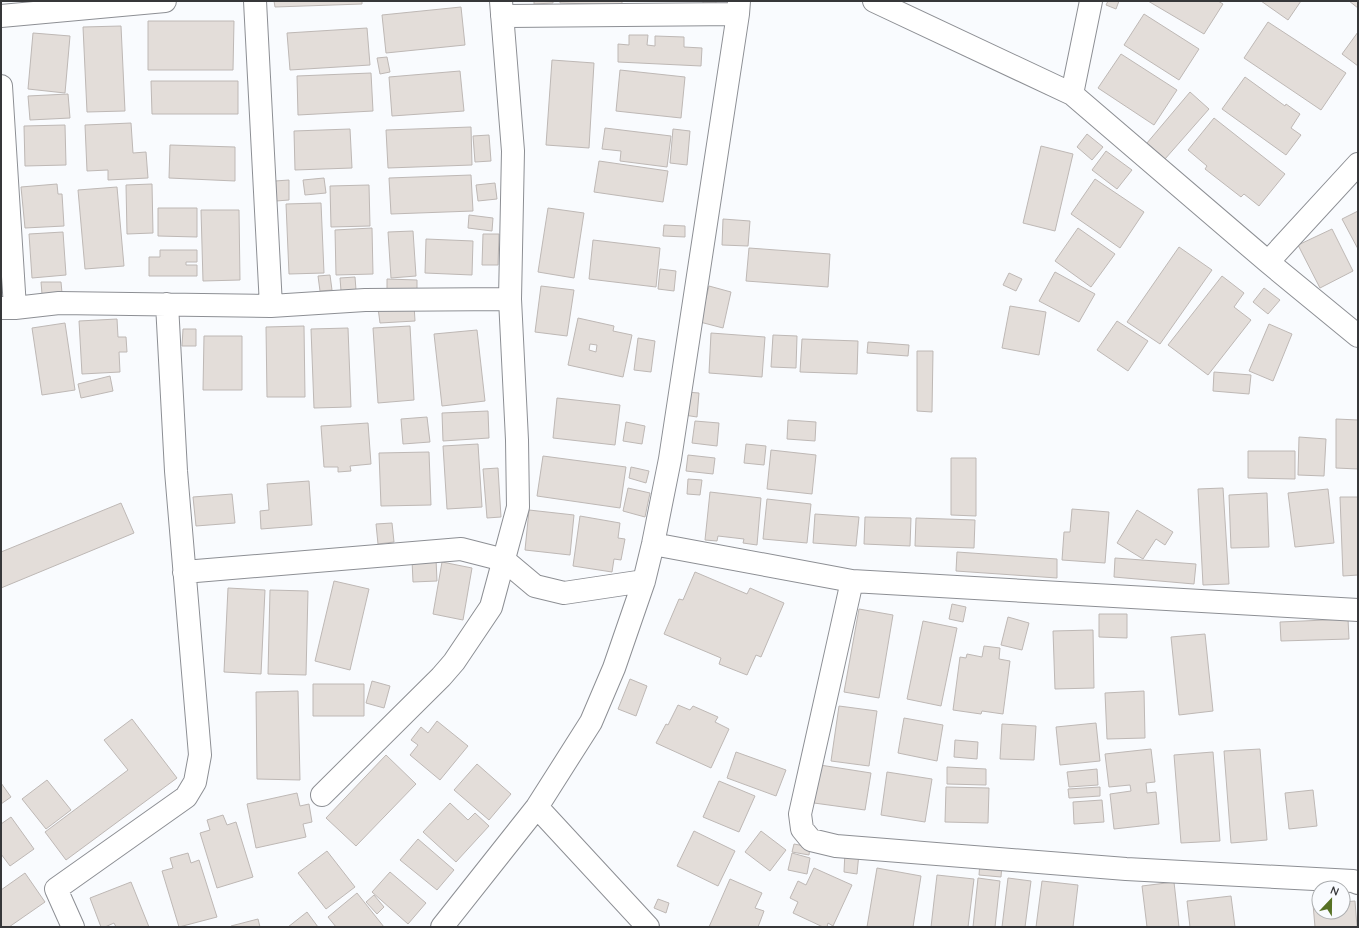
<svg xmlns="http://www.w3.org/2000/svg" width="1359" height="928" font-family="Quicksand,sans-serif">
<rect width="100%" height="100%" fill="#f9fbfe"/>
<!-- building -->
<path fill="#e3ddd9" stroke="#beb8b5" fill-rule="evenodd" d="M274 1H362V4L275 7Z
M534 1H553V3L534 4Z
M560 1H622V5L560 3Z
M703 1H716V9H703Z
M1108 1H1119L1116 9 1106 5Z
M1148 1H1218L1223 4 1204 34Z
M1261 1H1301L1288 20Z
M1349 1H1358V8Z
M461 7 465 45 386 53 382 15Z
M1144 14 1199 49 1179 80 1124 45Z
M148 21H234L233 70H148Z
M1268 22 1346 73 1321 110 1244 58Z
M121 26 125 111 87 112 83 27Z
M367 28 370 65 290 70 287 33Z
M1358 32V66L1342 54Z
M33 33 70 36 65 93 28 89Z
M629 35H648L647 45 655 46V36L684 37V47L702 48 701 66 618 62V44L629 45Z
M1121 54 1177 90 1154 125 1098 88Z
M387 57 390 72 380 74 377 58Z
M552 60 594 63 589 148 546 145Z
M620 70 685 77 681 118 616 111Z
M460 71 464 111 392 116 389 77Z
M371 73 373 111 298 115 297 76Z
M1245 77 1285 106 1286 104 1300 114 1291 128 1301 135 1286 155 1222 109Z
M151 81H238V114H152Z
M1190 92 1209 109 1165 159 1147 143Z
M68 94 70 118 30 120 28 96Z
M1214 118 1285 174 1259 206 1244 194 1241 197 1205 169 1207 166 1188 150Z
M131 123 133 153 146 152 148 178 108 180V170L87 171 85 125Z
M65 125 66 165 25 166 24 126Z
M471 127 472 165 388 168 386 130Z
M605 128 671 136 667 167 620 161 621 151 602 149Z
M350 129 352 168 295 170 294 131Z
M673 129 690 131 687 165 670 163Z
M1087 134 1103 147 1092 160 1077 147Z
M489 135 491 161 475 162 473 136Z
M170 145 235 147V181L169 178Z
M1041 146 1073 154 1055 231 1023 223Z
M1106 151 1132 170 1117 189 1092 170Z
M599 161 668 171 663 202 594 192Z
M471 175 473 211 391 214 389 178Z
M324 178 326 193 305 195 303 180Z
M1095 179 1144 212 1120 248 1071 214Z
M289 180V200L276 201 275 181Z
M495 183 497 199 478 201 476 185Z
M57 184 58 194H62L64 226 25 228 21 187Z
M152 184 153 233 127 234 126 185Z
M369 185 370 226 331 227 330 186Z
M117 187 124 266 85 269 78 190Z
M321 203 324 273 289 274 286 204Z
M158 208H197V237L158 236Z
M548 208 584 213 574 278 538 272Z
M201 210H239L240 280 203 281Z
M1358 211V249L1342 219Z
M469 215 493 218 492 231 468 228Z
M723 219 750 221 748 246 722 245Z
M664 225 685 226V237L663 236Z
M372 228 373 274 336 275 335 230Z
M1078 228 1115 254 1091 287 1055 261Z
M1332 229 1353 271 1320 288 1298 245Z
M413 231 416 276 391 278 388 232Z
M63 232 66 275 32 278 29 234Z
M483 234H499L498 265H482Z
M426 239 473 241 472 275 425 273Z
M593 240 660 248 656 287 589 279Z
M1179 247 1212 270 1160 344 1127 322Z
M749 248 830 254 828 287 746 281Z
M160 250H197V262H186V265H197V276H149V257H160Z
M660 269 676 271 674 291 658 289Z
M1055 272 1095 294 1079 322 1039 301Z
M1009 273 1022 279 1016 291 1003 285Z
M330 275 332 290 320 291 318 276Z
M1222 276 1244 293 1234 307 1251 320 1208 375 1168 345Z
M355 277 356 290 341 291 340 278Z
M387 279 417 280V293H387Z
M41 282H61L62 293 42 294Z
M541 286 574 290 567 336 535 332Z
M709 286 731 292 723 328 700 322Z
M1264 288 1280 300 1268 314 1253 302Z
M414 305 415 321 380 323 378 308Z
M1010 306 1046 312 1039 355 1002 348Z
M578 318 614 326 613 331 632 335 623 377 568 365ZM590 344 597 345 596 352 589 350Z
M117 319 118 337H126L127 352H119L120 372 82 374 79 321Z
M1117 321 1148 341 1128 371 1097 350Z
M65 323 75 390 42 395 32 328Z
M1269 324 1292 334 1273 381 1249 371Z
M304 326 305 397H267L266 327Z
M410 326 414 400 378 403 373 328Z
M348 328 351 407 314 408 311 329Z
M183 329H196V346H182Z
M477 330 485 401 442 406 434 334Z
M711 333 765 337 762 377 709 373Z
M773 335 797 336 796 368 771 367Z
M204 336H242V390H203Z
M638 338 655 341 651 372 634 370Z
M802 339 858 341 857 374 800 372Z
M868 342 909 345 908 356 867 353Z
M917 351H933L932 412 917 411Z
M1214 372 1251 375 1249 394 1213 391Z
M110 376 113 391 81 398 78 384Z
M686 392 699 393 697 417 684 415Z
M557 398 620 405 615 445 553 438Z
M488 411 489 438 443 441 442 413Z
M427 417 430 442 403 444 401 419Z
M1336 419 1358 420V469L1336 468Z
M788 420 816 422 815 441 787 439Z
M695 421 719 423 717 446 692 443Z
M626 422 645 426 642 444 623 441Z
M368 423 371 464 350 466 351 471 338 472V467H324L321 426Z
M1299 437 1326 439 1324 476 1298 475Z
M478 444 482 507 447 509 443 446Z
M746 444 766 446 764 465 744 463Z
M771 450 816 455 812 494 767 489Z
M1248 451H1295V479L1248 478Z
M429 452 431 505 381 506 379 453Z
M688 455 715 458 713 474 686 471Z
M543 456 626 467 620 508 537 496Z
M951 458H976V516L951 515Z
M631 467 649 471 646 483 629 478Z
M498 468 501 517 487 518 483 469Z
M688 479 702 480 700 495 687 494Z
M309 481 312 525 261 529 260 511 269 510 267 484Z
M628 488 650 493 645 517 623 511Z
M1223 488 1229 584 1203 585 1198 489Z
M1328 489 1334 543 1295 547 1288 493Z
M710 492 761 498 757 545 743 543 744 539 718 536 717 541 705 540Z
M1267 493 1269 547 1231 548 1229 495Z
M232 494 235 523 196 526 193 497Z
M1340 497H1358V575L1343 576Z
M767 499 811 504 807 543 763 539Z
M121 503 134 533 1 588V552Z
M1072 509 1109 512 1105 563 1062 560 1064 532H1070Z
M529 510 574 515 570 555 525 550Z
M1137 510 1173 532 1165 545 1156 539 1143 559 1117 543Z
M815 514 859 517 856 546 813 543Z
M580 516 620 523 618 538 625 539 621 560 614 559 612 572 573 566Z
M865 517 911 518 910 546 864 544Z
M916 518 975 520 974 548 915 546Z
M392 523 394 542 378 544 376 524Z
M957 552 1057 559V578L956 571Z
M1115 558 1196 564 1194 584 1114 577Z
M436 559 437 581 413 582 412 560Z
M442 562 472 568 463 620 433 614Z
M695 572 747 594 750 588 784 603 761 657 756 655 747 675 719 664 721 658 664 634 679 599 683 600Z
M334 581 369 589 350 670 315 661Z
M228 588 265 590 261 674 224 672Z
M270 590 308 591 306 675 268 674Z
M952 604 966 607 963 622 949 619Z
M859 609 893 615 879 698 844 692Z
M1099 614H1127V638L1099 637Z
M1008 617 1029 623 1022 650 1001 645Z
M1348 619 1349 639 1281 641 1280 622Z
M923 621 957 628 941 706 907 699Z
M1093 630 1094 688 1055 689 1053 631Z
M1205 634 1213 711 1179 715 1171 637Z
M984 646 1000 648 999 659 1010 661 1003 714 982 711 981 714 953 710 960 657 966 658 967 654 982 657Z
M630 679 647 686 636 716 618 709Z
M372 681 390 686 384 708 366 703Z
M313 684H364V716H313Z
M298 691 300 780 257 779 256 692Z
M1144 691 1145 738 1107 739 1105 693Z
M678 705 690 710 693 706 718 717 715 722 729 729 711 768 656 743 666 724 668 725Z
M839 706 877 711 869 766 831 761Z
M904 718 943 725 937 761 898 753Z
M132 719 177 778 66 860 45 832 128 770 104 740Z
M437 721 468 746 440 780 410 755 418 745 411 740 421 727 428 733Z
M1096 723 1100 761 1060 765 1056 727Z
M1002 724 1036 726 1034 760 1000 759Z
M955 740 978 742 977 759 954 757Z
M1151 749 1155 782 1146 783 1147 793 1156 792 1159 824 1114 829 1110 794 1131 791 1130 785 1109 787 1105 754Z
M1260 749 1267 840 1231 843 1224 751Z
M736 752 786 770 776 796 727 778Z
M1213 752 1220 841 1181 843 1174 755Z
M386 755 416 784 356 846 326 818Z
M477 764 511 794 489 820 454 790Z
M820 765 871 773 865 810 814 803Z
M947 767 986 769V785L947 784Z
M1097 769 1098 785 1069 787 1067 772Z
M887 772 932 779 925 822 881 815Z
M47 780 71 810 46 829 22 799Z
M719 781 755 796 739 832 703 817Z
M1 783 11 797 1 804Z
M946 787 989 788 988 823 945 822Z
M1100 787V796L1069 798 1068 789Z
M1313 790 1317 826 1289 829 1285 793Z
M297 793 300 806 309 804 312 822 303 824 306 837 256 848 247 804Z
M1102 800 1104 822 1074 824 1073 802Z
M450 803 468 820 475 813 489 826 456 862 423 832Z
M223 815 227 825 236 822 253 877 217 888 200 833 210 830 207 820Z
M11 817 34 849 10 866 1 854V824Z
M694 831 735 851 718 886 677 866Z
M761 831 786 850 770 871 745 852Z
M418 839 454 870 437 890 400 860Z
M794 844 810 847 809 855 792 852Z
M327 851 355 887 326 909 298 873Z
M845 851 859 853 857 874 844 872Z
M188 853 191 863 199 860 217 917 179 927 162 871 173 868 170 858Z
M792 853 810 858 807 874 788 870Z
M980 862 1002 864 1001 877 979 875Z
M814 868 852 885 833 926 828 923 827 927H823L793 913 798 902 790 898 798 881 806 885Z
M877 868 921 876 913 927H867Z
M390 872 426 903 408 924 372 892Z
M25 873 45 902 9 927H1V890Z
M937 875 974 879 968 927H931Z
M978 878 1000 881 995 927H973Z
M1008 878 1031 881 1025 927H1002Z
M730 879 762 893 755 908 764 911 758 927H709Z
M1042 881 1078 885 1073 927H1036Z
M131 882 149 927H116L114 923 105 927H101L90 898Z
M1174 882 1179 927H1147L1142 886Z
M357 893 384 927H336L328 917Z
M374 895 384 907 377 914 366 902Z
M1231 896 1235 927H1190L1187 901Z
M658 899 669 903 666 913 654 908Z
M1355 901 1357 927H1315L1313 904 1319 903V912H1343V902Z
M307 912 318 927H288Z
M258 919 260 927H232L231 926Z"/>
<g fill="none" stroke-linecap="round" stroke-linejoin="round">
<!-- minor casing -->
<g stroke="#8d8f94" stroke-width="24">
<path id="minor" d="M255 1 271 306
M874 1 1072 94 1268 262 1358 336
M1 16 165 1
M502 16 738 14
M1 86 15 308
M1072 94 1091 1
M1268 262 1358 164
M1 308H15L59 303 271 306 365 300 510 299
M653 544 852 581 1358 610
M184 572 461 549 504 560 535 586 564 593 644 581
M852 581 800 814 802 829 811 840 836 846 1126 869 1353 881 1358 883
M322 795 441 677 454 662 491 607 518 507 517 440 510 299 513 151 501 1
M537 807 648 927
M73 927 56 889 186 797 195 782 200 755 176 471 167 304
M442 927 537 807 591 722 614 668 644 581 653 544 670 459 738 14 739 1"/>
</g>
<!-- minor -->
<use href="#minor" stroke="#fff" stroke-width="22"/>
</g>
<!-- border -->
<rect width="1359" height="928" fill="none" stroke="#363739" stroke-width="4"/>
<!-- north arrow -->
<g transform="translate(1331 900) rotate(22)"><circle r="19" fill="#f9fbfe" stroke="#abadaf"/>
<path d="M0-3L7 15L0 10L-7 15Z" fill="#567124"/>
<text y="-6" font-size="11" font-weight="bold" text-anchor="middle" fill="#363739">N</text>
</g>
</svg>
